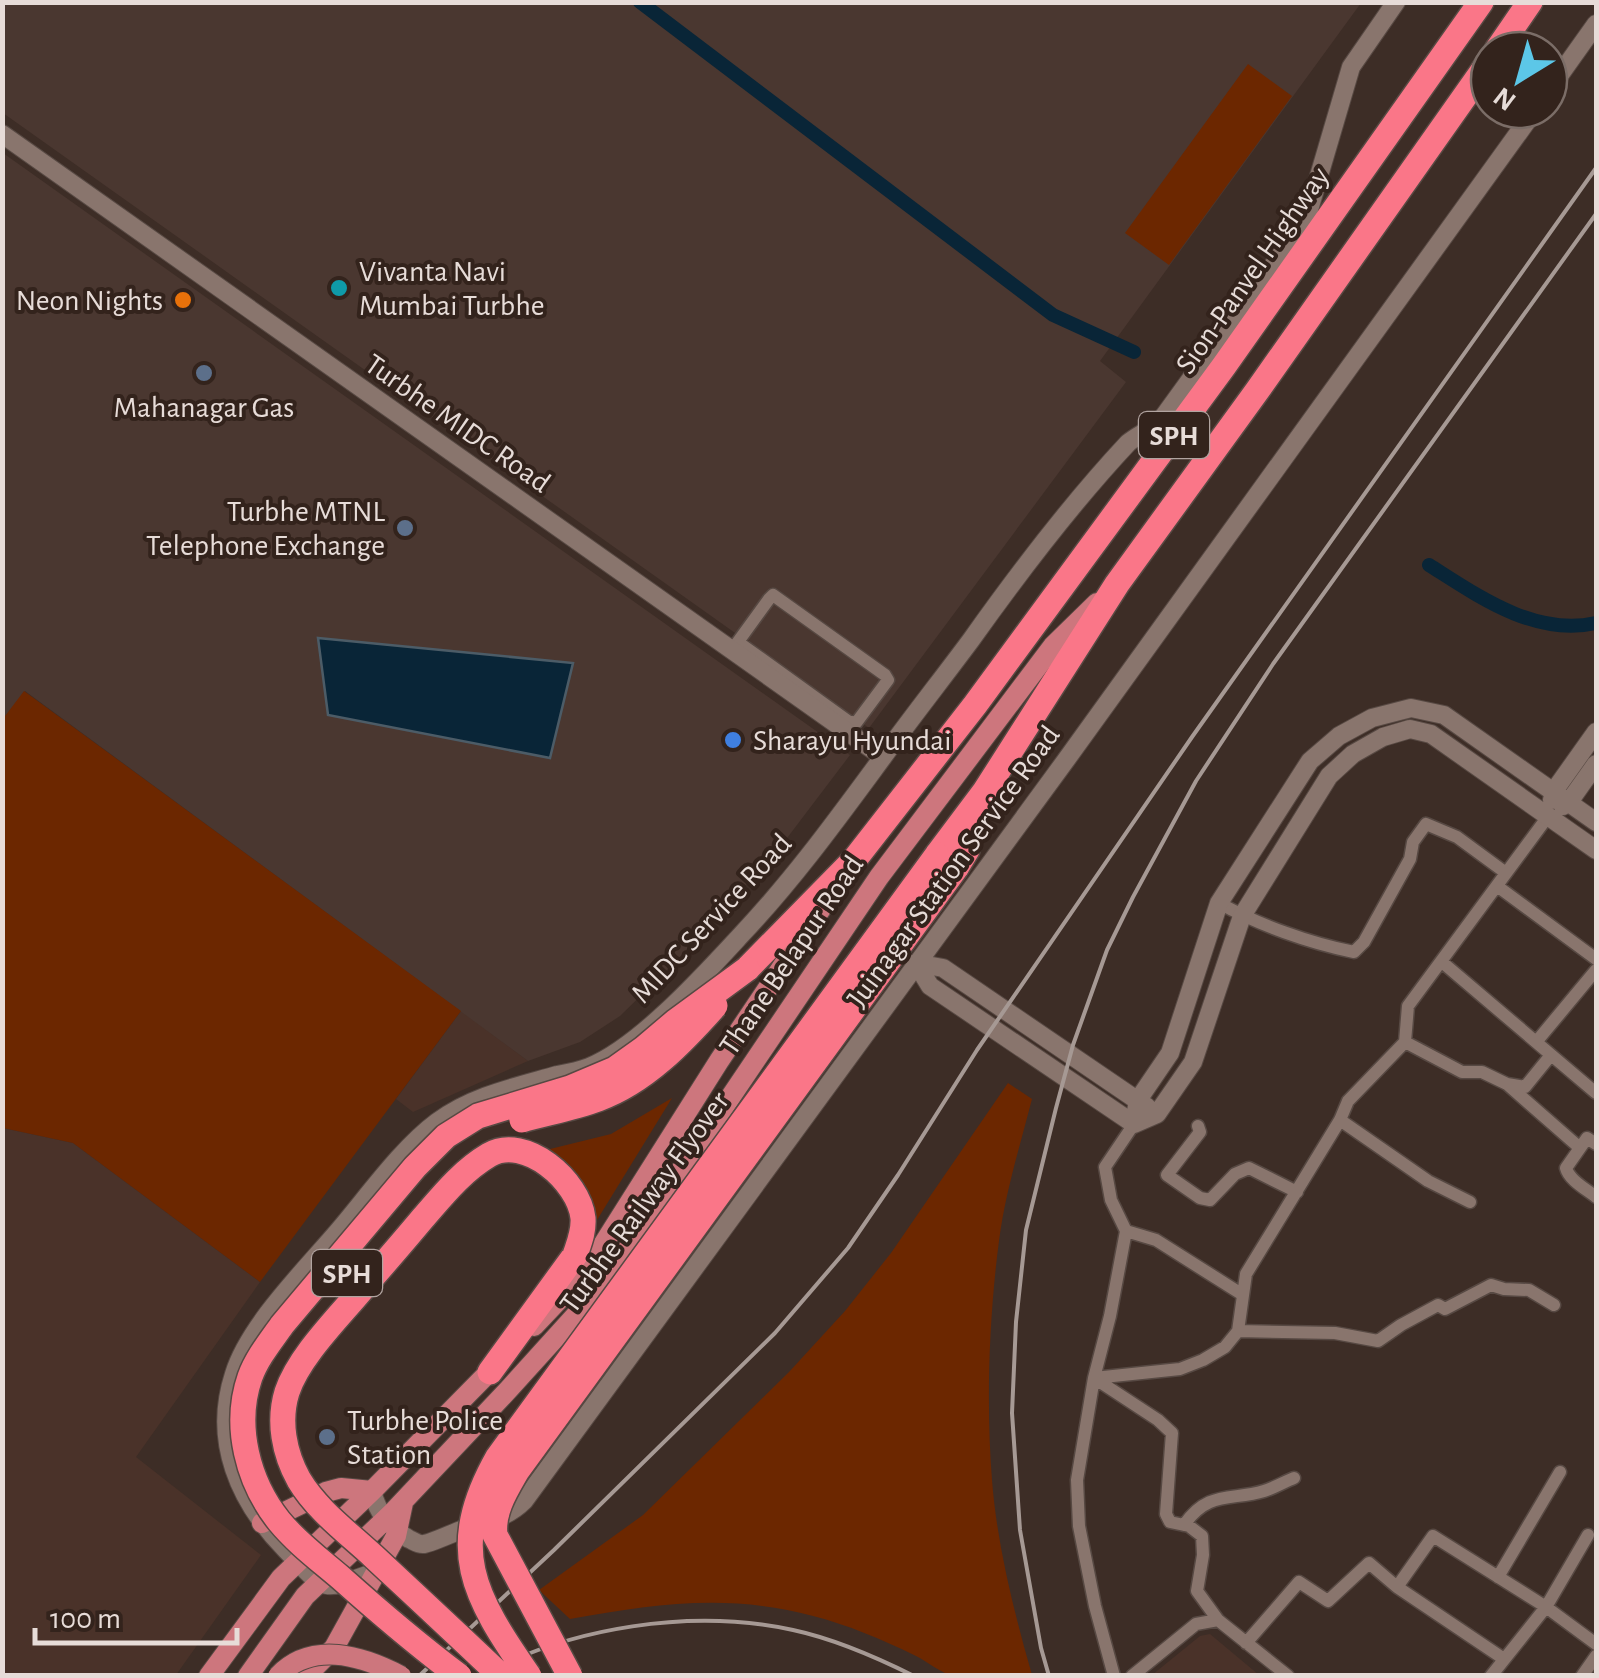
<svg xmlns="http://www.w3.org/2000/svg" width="1599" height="1678" font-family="'Alegreya Sans',sans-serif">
<rect width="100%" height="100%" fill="#3d2d26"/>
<!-- built -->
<path fill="#4a3229" d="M461 1011 528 1061 413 1112 396 1099Z
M3 1128 73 1143 260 1282 136 1457 261 1555 176 1675 3 1676Z
M1210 1634 1259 1675H1152L1200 1636Z"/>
<!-- industrial -->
<path fill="#4a3730" d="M3 3H1361L1100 361 1126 382 869 728 3 113Z
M3 153 850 755 778 850 676 961 620 1016 580 1042 528 1061 25 691 3 720Z"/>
<!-- green -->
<path fill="#6c2700" d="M1248 64 1292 96 1169 265 1125 233Z
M24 691 461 1011 260 1282 73 1143 3 1128 2 720Z
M1008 1083 1032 1099C1020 1146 1005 1193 999 1241 989 1317 986 1404 992 1480 997 1545 1014 1612 1032 1675 1007 1676 979 1678 955 1676 941 1674 927 1661 914 1655 881 1639 848 1625 813 1616 727 1593 655 1604 570 1619L539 1590 643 1515 789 1372 845 1311 891 1253Z
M672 1098 597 1220C588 1184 578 1169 546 1150L611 1134Z"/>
<!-- water -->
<path fill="#092537" stroke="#4c5c67" stroke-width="2.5" d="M318 638 573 663 550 758 328 715Z"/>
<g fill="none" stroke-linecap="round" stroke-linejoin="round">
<!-- canal -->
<path stroke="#092537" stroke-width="14" d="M640 2 1053 315 1134 352
M1429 565C1478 596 1535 637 1596 623"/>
<!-- minor casing -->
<g stroke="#574943" stroke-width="15">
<path id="minor" d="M732 650 769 599 773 595 885 675 888 680 856 723 848 721 738 642
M1497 886 1596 959
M1219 903C1259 925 1309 943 1354 952L1364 942 1410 859 1413 842 1426 824 1457 837 1506 873
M1442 962 1596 1093
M1537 1041 1596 970
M1405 1042 1462 1072H1482L1507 1084 1525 1087 1551 1055
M1507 1084 1580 1148
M1340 1120 1428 1181 1470 1202
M1198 1126 1200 1132 1167 1175 1200 1198 1210 1200 1235 1174 1249 1168 1297 1192
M1596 1144 1587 1138 1566 1168C1569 1180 1586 1189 1596 1197
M1126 1231 1156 1240 1243 1295
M1238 1331 1335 1333 1378 1341 1401 1325 1438 1305 1445 1309 1491 1285 1504 1289 1529 1290 1554 1305
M1094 1378 1180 1369 1203 1360 1225 1347 1238 1331 1246 1274 1340 1120 1348 1101 1405 1042 1408 1006 1549 815
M1094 1378 1158 1420 1172 1433 1166 1514 1170 1522 1189 1526 1202 1536 1203 1555 1197 1591 1218 1620
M1184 1525C1208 1490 1231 1501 1264 1491 1274 1488 1284 1482 1294 1478
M1498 1577 1560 1472
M1397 1587 1504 1659
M1246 1643 1299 1582 1328 1601 1369 1563 1397 1587 1433 1536 1546 1607 1596 1644
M1114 1676 1095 1606 1079 1526 1077 1480 1094 1378 1110 1316 1126 1231 1111 1200 1105 1167 1134 1124
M1132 1676 1196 1624 1218 1620 1288 1676
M1491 1676 1546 1607 1588 1535
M1582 1676 1596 1656"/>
</g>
<!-- tertiary casing -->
<g stroke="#574943" stroke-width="20">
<path id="tertiary" d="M1549 90 1596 24
M2 134 883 757
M1552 800 1554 791 1596 732
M1563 806 1569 802 1596 764
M916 963 943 968 1147 1107
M916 963 930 986 1134 1124
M1134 1124 1138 1100 1170 1053 1219 903 1310 761 1339 736 1372 718 1411 708 1444 715 1596 822
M1134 1124 1157 1114 1193 1062 1242 916 1329 776 1353 754 1383 737 1410 729 1431 734 1596 850
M372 1491C378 1514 389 1527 409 1539 414 1541 418 1545 424 1544 431 1543 458 1531 468 1527 490 1521 508 1517 524 1501L1066 760 1535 110
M375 1572C319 1592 328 1593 286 1550 239 1502 212 1441 234 1374 249 1325 306 1269 339 1230 368 1196 402 1148 437 1122 472 1096 515 1087 557 1075 568 1073 579 1071 589 1067 639 1047 704 975 741 935 794 879 838 818 883 757 912 717 942 679 971 640 1020 571 1070 505 1128 443 1139 434 1151 430 1161 420L1306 220 1351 67 1396 2"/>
</g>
<!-- primary casing -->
<g stroke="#574943" stroke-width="22">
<path id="primary" d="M534 1326 587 1270 719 1061 829 897
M262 1523 326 1492 341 1488 372 1491
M209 1676 281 1578 372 1491 500 1361
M248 1676 305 1596 392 1513 509 1389 605 1283 879 877 1053 646 1097 603
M306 1676 334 1648 396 1536 403 1503"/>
</g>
<!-- motorway casing -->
<g stroke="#574943" stroke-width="28">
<path id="motorway" d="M1497 50 1530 2
M937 855 985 791 1117 584 1257 391 1489 62
M956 868 967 850 977 810
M747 969 855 859 975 705 1224 366 1481 2
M490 1372 575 1255"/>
</g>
<!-- minor -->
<use href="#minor" stroke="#89756d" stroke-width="12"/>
<!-- tertiary -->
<use href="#tertiary" stroke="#89756d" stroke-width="18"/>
<!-- primary -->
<use href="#primary" stroke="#cd767d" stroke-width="20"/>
<!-- motorway -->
<use href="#motorway" stroke="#fa7688" stroke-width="25"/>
<!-- rail -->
<path stroke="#a69994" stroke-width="4" d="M419 1676 554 1550 775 1333 848 1248 898 1175 977 1050 1192 737 1596 168
M480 1676C571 1627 691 1608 793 1630 835 1639 876 1657 914 1676
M1049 1676 1041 1648 1020 1530 1012 1413 1016 1322 1026 1230 1056 1108 1073 1045 1107 950 1133 897 1196 781 1273 664 1596 214"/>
<!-- primary-bridge casing -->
<g stroke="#574943" stroke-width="22" stroke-linecap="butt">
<path id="primary-bridge" d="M278 1676C312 1640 363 1656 401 1676"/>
</g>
<!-- motorway-bridge casing -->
<g stroke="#574943" stroke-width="28" stroke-linecap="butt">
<path id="motorway-bridge" d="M522 1120C547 1113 574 1108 598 1099 645 1082 683 1042 715 1006
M459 1676C418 1645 379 1612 341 1578 320 1560 297 1543 279 1521 248 1482 233 1426 250 1377 257 1358 270 1342 282 1325L415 1167 446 1136 478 1116 570 1088 615 1069 643 1049 676 1021 747 969
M501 1676C459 1636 416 1596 373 1556 347 1532 317 1510 299 1480 284 1453 278 1421 287 1392 299 1356 339 1317 363 1288 383 1265 403 1242 423 1218 443 1195 462 1171 489 1155 525 1134 579 1181 583 1218 584 1232 579 1243 575 1255
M529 1676C473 1595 446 1549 498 1457L937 855
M570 1676 495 1535C492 1512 506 1490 517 1471L956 868"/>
</g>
<!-- primary-bridge -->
<use href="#primary-bridge" stroke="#cd767d" stroke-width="20"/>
<!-- motorway-bridge -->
<use href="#motorway-bridge" stroke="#fa7688" stroke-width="25"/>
</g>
<!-- markers -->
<circle fill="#0f9aa8" stroke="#33231c" stroke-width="4" cx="339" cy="288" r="10"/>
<circle fill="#e8710a" stroke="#33231c" stroke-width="4" cx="183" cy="300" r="10"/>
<g fill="#5c6f8a" stroke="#33231c" stroke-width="4">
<circle cx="204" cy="373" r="10"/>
<circle cx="405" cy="528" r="10"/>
<circle cx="327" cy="1437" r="10"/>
</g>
<circle fill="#3f7fe0" stroke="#33231c" stroke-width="4" cx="733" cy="740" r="10"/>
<g text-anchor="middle" stroke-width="8" stroke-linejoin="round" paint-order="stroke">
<!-- shield labels -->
<g fill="#33231c" stroke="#b1a4a0" stroke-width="2.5">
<rect x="1139" y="412" width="70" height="46" rx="8"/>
<rect x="312" y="1250" width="70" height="46" rx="8"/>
</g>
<g font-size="28" font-weight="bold" fill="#e7dcd8">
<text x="1174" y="445">SPH</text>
<text x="347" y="1283">SPH</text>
</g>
<!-- street labels -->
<g font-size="30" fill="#e7dcd8" stroke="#33231c">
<text transform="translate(1252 270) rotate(-55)" y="10">Sion-Panvel Highway</text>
<text transform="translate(458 423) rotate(35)" y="10">Turbhe MIDC Road</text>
<text transform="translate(953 866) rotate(-54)" y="10">Juinagar Station Service Road</text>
<text transform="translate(711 918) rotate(-47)" y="10">MIDC Service Road</text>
<text transform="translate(791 955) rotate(-56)" y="10">Thane Belapur Road</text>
<text transform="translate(644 1202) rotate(-54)" y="10">Turbhe Railway Flyover</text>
</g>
<!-- poi labels -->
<g font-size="30" fill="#e7dcd8" stroke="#33231c" text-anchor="start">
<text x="359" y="281">Vivanta Navi<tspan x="359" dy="34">Mumbai Turbhe</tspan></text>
<text x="163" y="310" text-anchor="end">Neon Nights</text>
<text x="204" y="417" text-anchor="middle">Mahanagar Gas</text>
<text x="385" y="521" text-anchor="end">Turbhe MTNL<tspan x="385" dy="34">Telephone Exchange</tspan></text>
<text x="753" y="750">Sharayu Hyundai</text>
<text x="347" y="1430">Turbhe Police<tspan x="347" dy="34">Station</tspan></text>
</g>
</g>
<!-- border -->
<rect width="1599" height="1678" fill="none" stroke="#e7dcd8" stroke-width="10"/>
<!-- north arrow -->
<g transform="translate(1519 80) rotate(217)"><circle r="48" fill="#33231c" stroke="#7b6d67" stroke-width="2.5"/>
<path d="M0-8L18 38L0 25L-18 38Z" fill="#5cc7e8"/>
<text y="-15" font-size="28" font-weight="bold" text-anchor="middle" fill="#e7dcd8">N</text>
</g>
<!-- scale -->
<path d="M35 1628v15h202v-15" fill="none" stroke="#e7dcd8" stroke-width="5"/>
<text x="50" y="1628" font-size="30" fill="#e7dcd8" stroke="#33231c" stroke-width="8" paint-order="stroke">100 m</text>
</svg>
